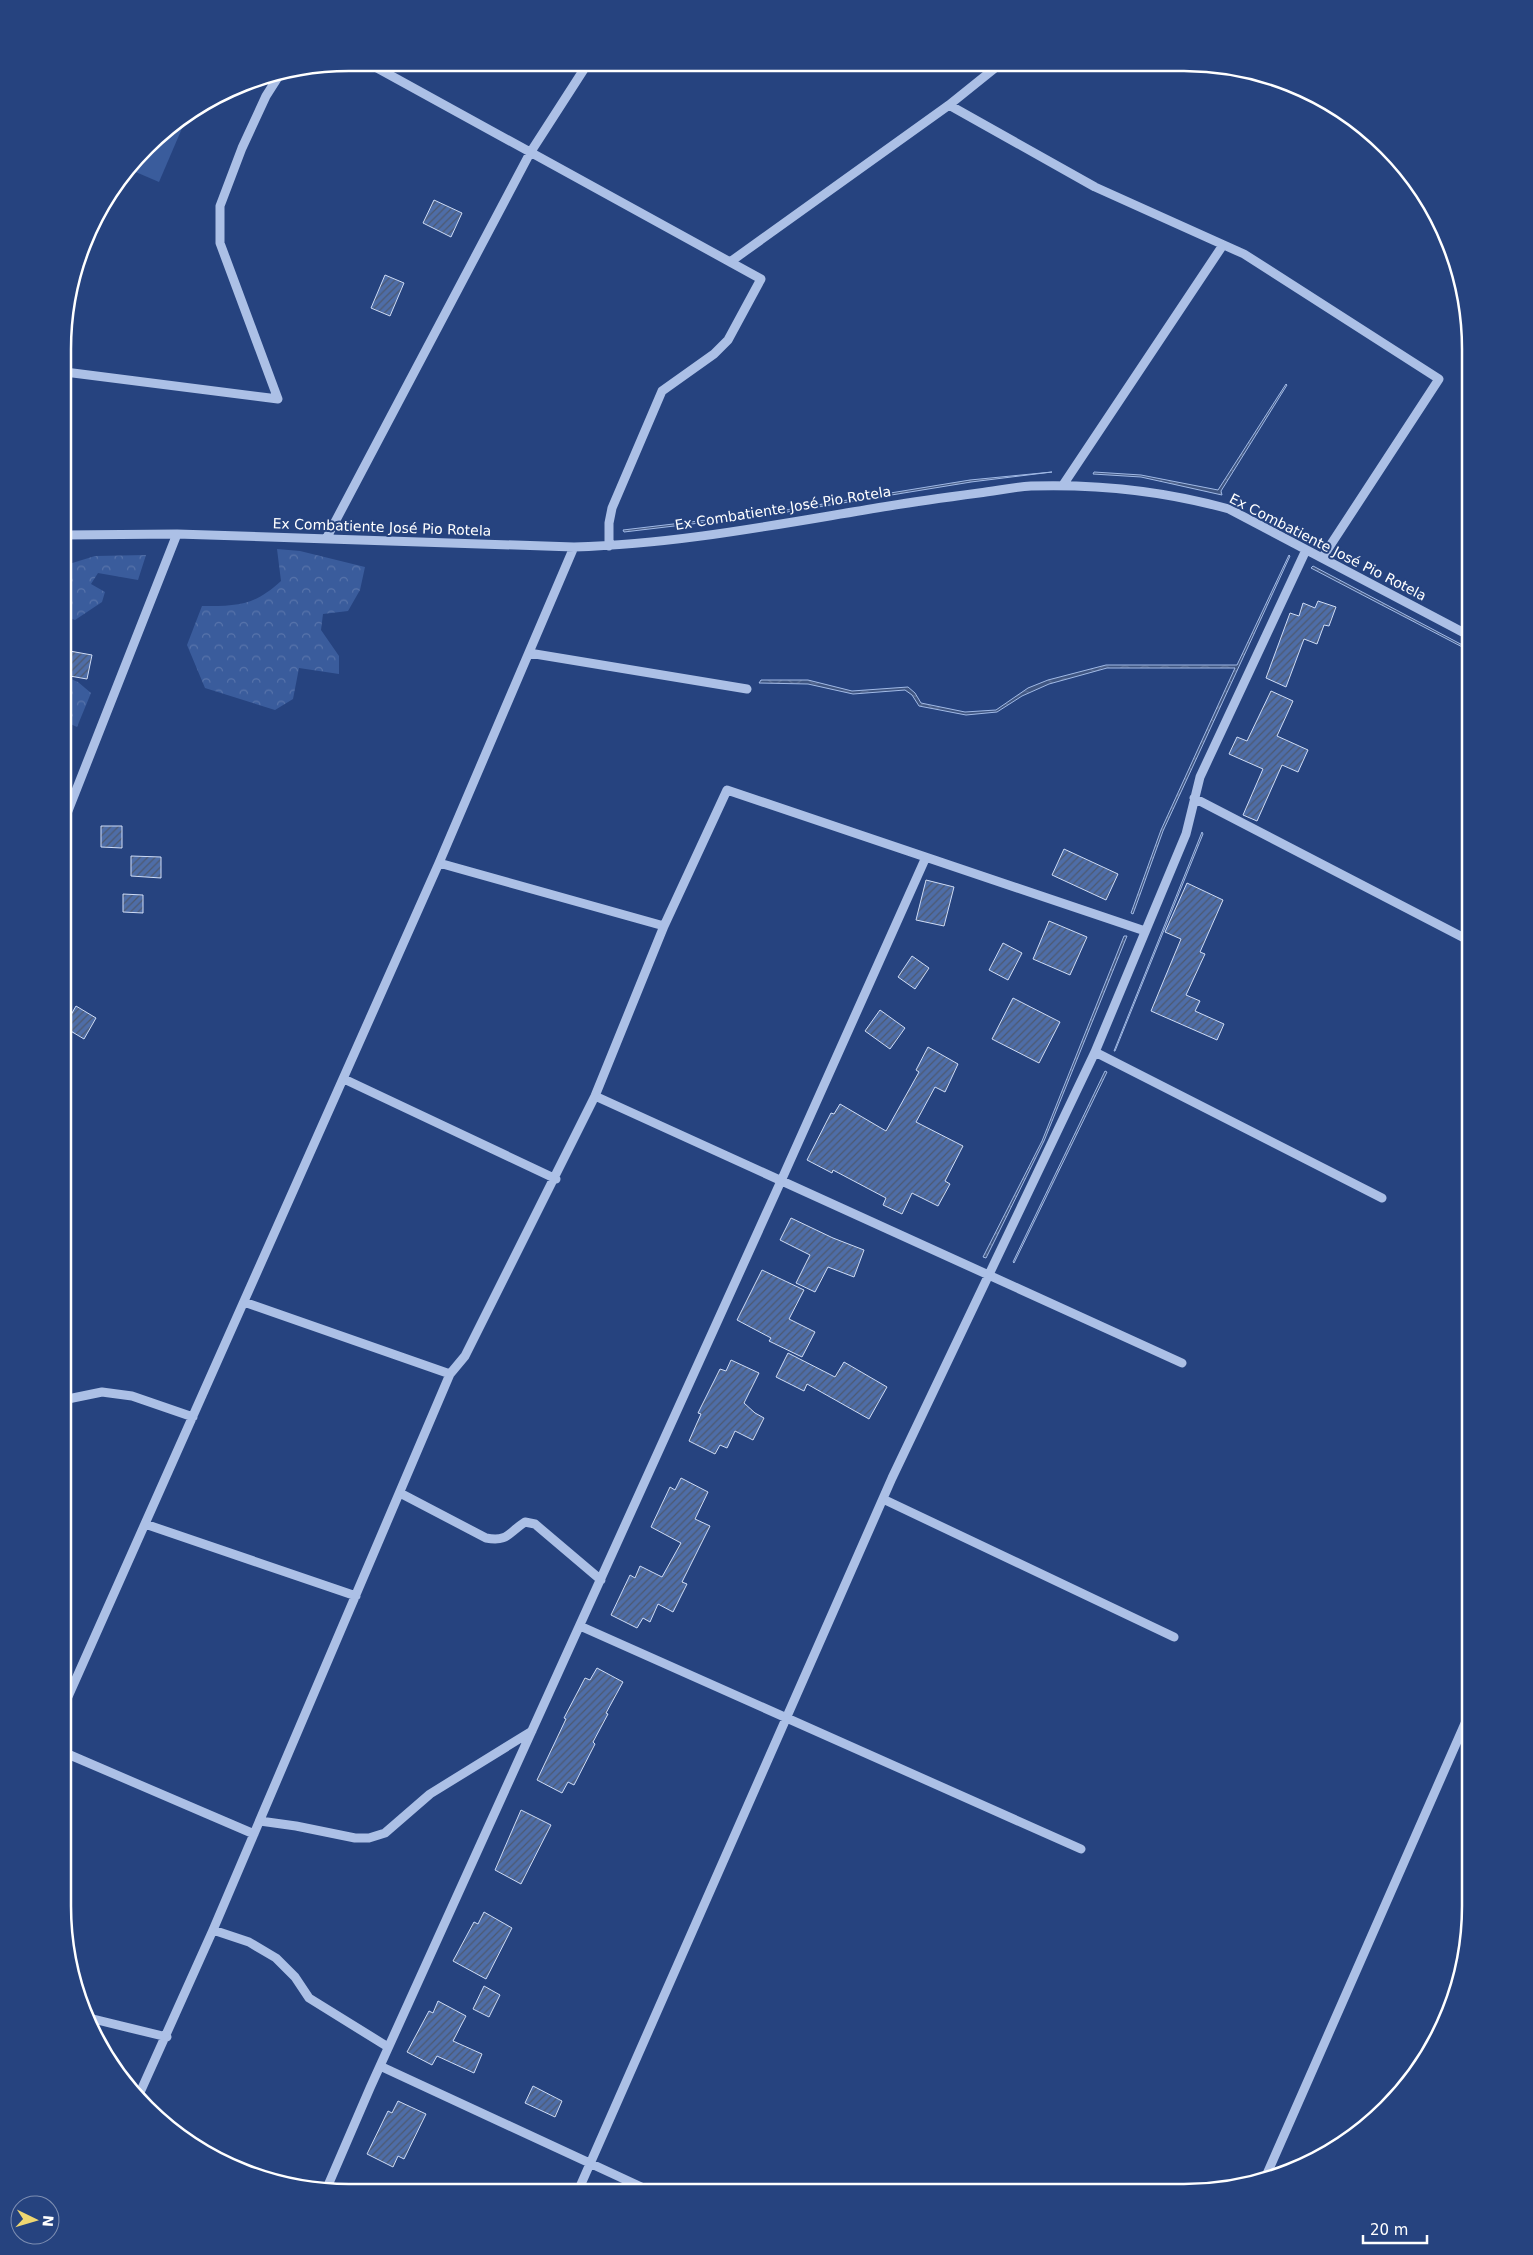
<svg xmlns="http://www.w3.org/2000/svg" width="1533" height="2255" font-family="'DejaVu Sans',sans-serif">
<defs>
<pattern id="park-crowns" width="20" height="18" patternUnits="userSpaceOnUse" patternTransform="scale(1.25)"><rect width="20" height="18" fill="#3a5c9c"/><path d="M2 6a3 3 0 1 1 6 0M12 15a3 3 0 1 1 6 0" fill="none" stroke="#5874ab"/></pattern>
<pattern id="water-waves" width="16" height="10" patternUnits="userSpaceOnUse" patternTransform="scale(1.25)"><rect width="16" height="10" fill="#405681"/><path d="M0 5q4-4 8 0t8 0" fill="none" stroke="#5d6f94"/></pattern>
<pattern id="building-hatch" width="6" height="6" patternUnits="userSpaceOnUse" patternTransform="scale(1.25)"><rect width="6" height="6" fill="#4e6da7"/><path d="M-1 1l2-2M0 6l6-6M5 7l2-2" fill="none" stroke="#4d5970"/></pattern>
</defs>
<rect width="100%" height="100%" fill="#26437f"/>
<!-- park -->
<path fill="url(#park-crowns)" d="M277 549 300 551 365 567 360 590 348 611 323 614 321 630 339 656V674L299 668 293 699 275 710 205 688 187 645 202 606C237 606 254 606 281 581Z
M146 555 138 580 98 573 91 584 105 592 102 602 75 620 65 616V561L69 564 95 556Z
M64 676 78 682 91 693 77 727 64 721Z"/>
<!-- pitch -->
<path fill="#3a5c9c" d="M186 119 159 182 131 170 160 133Z"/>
<!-- water -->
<path fill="url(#water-waves)" stroke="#a0b9e6" d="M1286 384 1287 385 1221 491 1222 495 1141 477 1093 474 1094 472 1141 475 1218 490Z
M1052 472 971 482 775 514 624 532 623 530 774 512 970 480Z
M1289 555 1290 556 1163 831 1133 914 1131 913 1161 830 1235 668H1107L1049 684 1022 696 997 712 966 715 919 706 912 695 905 690 853 694 808 684 759 683 761 680H808L852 691 908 687 915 693 921 703 965 712 996 710 1028 688 1048 680 1106 665H1237Z
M1313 566 1470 649V651L1311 568Z
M1202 832 1203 834 1115 1051H1114Z
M1124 936H1127L1044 1141 986 1258 983 1257 1042 1141Z
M1105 1071 1107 1072 1014 1263 1013 1262Z"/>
<!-- building -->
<path fill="url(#building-hatch)" stroke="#cfdcf5" d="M434 200 462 213 451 237 423 223Z
M385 275 404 283 390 316 371 308Z
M1318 601 1336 607 1329 626 1324 625 1317 644 1304 639 1286 687 1266 678 1290 613 1299 616 1303 603 1315 608Z
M64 650 92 655 87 679 64 675Z
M1271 691 1293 701 1277 736 1308 750 1298 772 1282 765 1257 821 1243 815 1263 769 1229 754 1237 737 1247 741Z
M101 826H122V848L101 847Z
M1064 849 1118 874 1106 900 1052 875Z
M131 856 161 857V878L131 876Z
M926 880 954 887 944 926 916 920Z
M1187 883 1223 900 1200 952 1205 954 1186 995 1200 1001 1195 1011 1224 1024 1217 1040 1151 1011 1181 939 1165 932Z
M123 894 143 895V913L123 912Z
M1049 921 1087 937 1070 975 1033 959Z
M1003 943 1022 953 1008 980 989 970Z
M912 956 929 968 915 989 898 977Z
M1013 998 1060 1022 1039 1063 992 1039Z
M76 1006 96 1018 84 1039 64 1027Z
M880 1010 905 1028 890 1049 865 1031Z
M928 1047 958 1064 945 1092 935 1087 916 1122 963 1146 945 1181 950 1184 938 1206 912 1193 902 1214 883 1205 886 1198 833 1170 832 1173 807 1160 831 1113 834 1114 840 1104 886 1131 919 1072 916 1070Z
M791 1218 833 1238 864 1250 854 1277 828 1267 815 1292 796 1283 810 1255 780 1240Z
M762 1270 804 1290 789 1319 815 1332 802 1357 769 1341 771 1338 737 1320Z
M788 1353 835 1377 844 1362 887 1387 869 1419 807 1384 804 1391 776 1377Z
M731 1360 759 1373 744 1403 755 1413 764 1418 753 1440 735 1431 727 1448 720 1445 715 1454 689 1441 701 1414 698 1413 720 1369 726 1371Z
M681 1478 708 1492 695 1519 710 1526 682 1582 687 1584 673 1612 658 1604 650 1622 643 1618 637 1628 611 1615 630 1575 635 1578 640 1566 662 1577 681 1543 651 1527 670 1487 675 1490Z
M597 1668 623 1682 606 1713 608 1714 593 1742 595 1744 574 1785 568 1782 562 1793 537 1780 566 1719 564 1718 585 1678 590 1680Z
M521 1810 551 1825 521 1884 495 1870Z
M484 1912 512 1928 486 1979 453 1961 474 1922 478 1924Z
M484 1986 500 1995 489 2017 473 2009Z
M438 2001 466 2016 453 2041 482 2054 474 2073 437 2056 432 2065 407 2052 429 2011 433 2013Z
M533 2086 562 2101 555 2117 525 2103Z
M398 2101 426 2114 404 2159 398 2156 393 2167 367 2154 388 2111 392 2113Z"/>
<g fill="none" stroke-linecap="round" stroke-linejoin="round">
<!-- minor -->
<path stroke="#acc0e6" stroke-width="9" d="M368 63 761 279 728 340 714 354 662 391 612 508 609 523V546
M949 105 1095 187 1244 254 1439 379 1322 558
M730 262 949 105 1000 64
M65 372 278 399 220 243V206L242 148 266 96 280 74
M1063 485 1223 245
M65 535 177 534 574 547C680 544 784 523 889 506 919 501 949 497 979 493 996 491 1014 487 1031 486 1098 484 1165 491 1229 509L1470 636
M326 539 530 153 588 63
M529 653 747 689
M1194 798 1470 941
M64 821 177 534
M439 863 664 926
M1095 1052 1382 1198
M344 1079 556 1179
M595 1096 1182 1363
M244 1302 450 1374
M63 1400 102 1392 132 1396 193 1417
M400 1493 486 1538C508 1542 508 1533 525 1522L535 1524 601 1580
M883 1499 1174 1637
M145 1524 356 1596
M580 1626 1081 1849
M63 1708 439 863 574 547
M63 1752 254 1834
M260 1821 296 1826 355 1838H369L385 1833 430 1794 532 1731
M213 1930 249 1942 276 1958 295 1977 309 1998 388 2047
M85 2017 167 2037
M380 2066 650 2191
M138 2097 213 1930 450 1374 465 1356 595 1096 664 926 727 790 1145 931
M1266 2176 1470 1712
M326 2190 370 2088 781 1181 926 857
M578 2191 892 1478 1095 1052 1186 834 1200 777 1306 550"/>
</g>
<g text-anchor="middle" stroke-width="4" stroke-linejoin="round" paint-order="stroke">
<!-- street labels -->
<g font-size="14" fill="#fff" stroke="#26437f">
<text transform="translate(783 508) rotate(-9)" y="5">Ex Combatiente José Pio Rotela</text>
<text transform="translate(382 527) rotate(2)" y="5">Ex Combatiente José Pio Rotela</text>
<text transform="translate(1328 547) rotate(27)" y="5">Ex Combatiente José Pio Rotela</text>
</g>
</g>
<!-- crop -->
<path d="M0 0H1533V2255H0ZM349 71H1184A278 278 0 0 1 1462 349V1906A278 278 0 0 1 1184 2184H349A278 278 0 0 1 71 1906V349A278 278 0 0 1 349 71Z" fill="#26437f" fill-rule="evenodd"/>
<path fill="none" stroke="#fff" stroke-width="2.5" d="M349 71H1184A278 278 0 0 1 1462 349V1906A278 278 0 0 1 1184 2184H349A278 278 0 0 1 71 1906V349A278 278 0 0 1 349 71Z"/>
<!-- north arrow -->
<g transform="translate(35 2220) rotate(95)"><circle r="24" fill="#26437f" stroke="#7d8eb2"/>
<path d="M0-4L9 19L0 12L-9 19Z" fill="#efd771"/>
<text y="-8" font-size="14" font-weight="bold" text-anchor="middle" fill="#ffffff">N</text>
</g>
<!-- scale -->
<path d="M1363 2235v8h64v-8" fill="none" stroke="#ffffff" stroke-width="2.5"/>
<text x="1370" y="2235" font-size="15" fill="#ffffff" stroke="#26437f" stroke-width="4" paint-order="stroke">20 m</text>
</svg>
